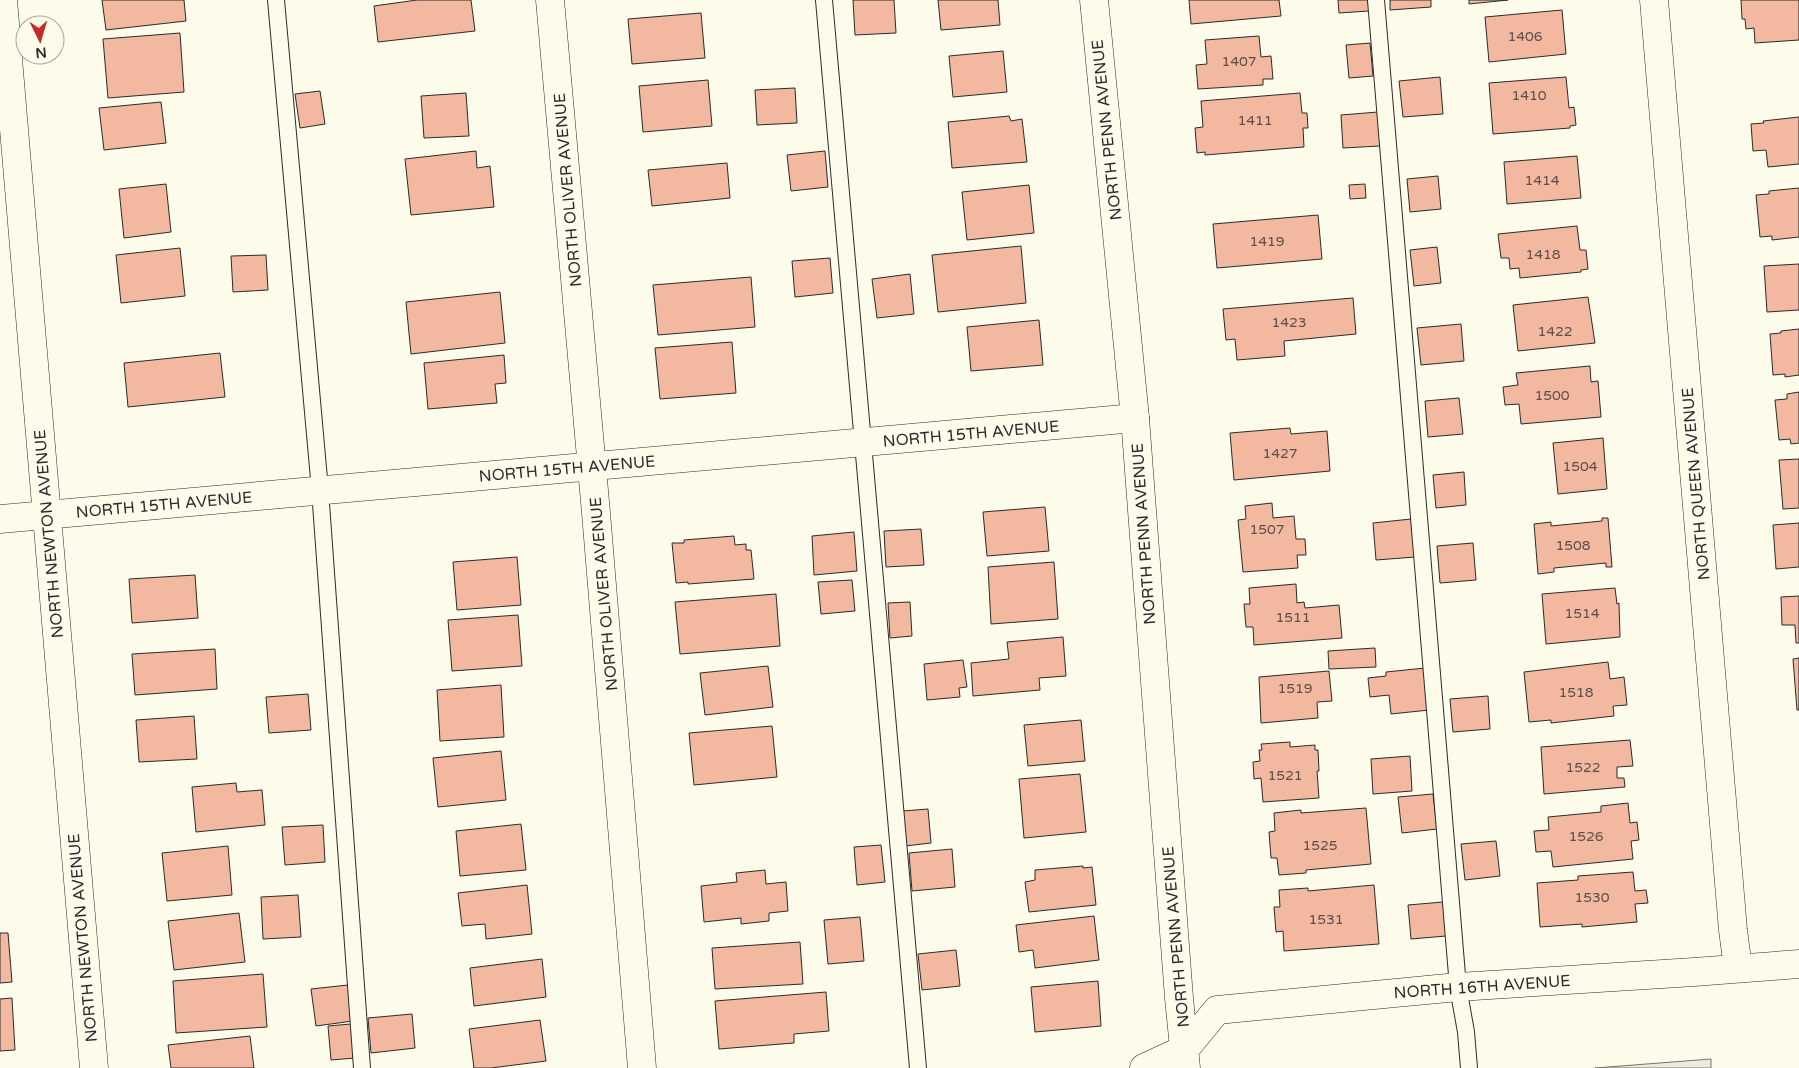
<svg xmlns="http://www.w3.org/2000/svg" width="1799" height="1068" font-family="'Varela Round',sans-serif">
<rect width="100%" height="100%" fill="#fdfbea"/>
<!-- parking -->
<path fill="#eceadb" stroke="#74746e" d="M1711 1059V1068H1595Z"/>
<!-- building -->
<path fill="#f2b8a0" stroke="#2b2b2b" d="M102 0H184L186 21 106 30Z
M471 0 475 31 378 42 374 6 417 0Z
M853 0H894L896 33 855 35Z
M938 0H998L1000 25 941 30Z
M1189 0H1279L1281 16 1191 24Z
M1338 0H1368L1369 11 1339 13Z
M1390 0H1431V7L1390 10Z
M1469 0H1508L1469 4Z
M1741 0H1799V40L1755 43 1754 28 1746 29 1745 19H1742Z
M1562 10 1566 54 1489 62 1485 17Z
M701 13 705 58 632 64 628 19Z
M180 33 184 92 108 98 103 39Z
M1259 36 1261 57 1271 56 1273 79H1263V85L1198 89 1196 65 1207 64 1205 40Z
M1370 43 1373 76 1349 78 1346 45Z
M1003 51 1007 92 953 97 949 56Z
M1440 77 1443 114 1403 117 1399 81Z
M1566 77 1569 108 1574 107 1576 125 1570 126V128L1493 134 1489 83Z
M708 80 712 126 643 132 639 86Z
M795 88 797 123 757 125 755 90Z
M320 91 325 124 300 128 295 94Z
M466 93 469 136 424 138 421 96Z
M1300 93 1302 113H1307L1308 128H1303L1304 147 1205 155V152L1197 153 1195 128 1203 127 1201 101Z
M161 102 166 143 104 150 99 108Z
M1378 112 1380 146 1343 148 1341 115Z
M1009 116 1011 121 1022 119 1027 162 952 168 948 122Z
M1799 117V164L1768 167 1766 150 1753 151 1751 124 1764 123 1763 121Z
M476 151 477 168 490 166 494 207 411 215 405 159Z
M825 151 828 187 791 191 787 155Z
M1577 156 1581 198 1507 204 1504 162Z
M727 163 730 198 652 206 648 170Z
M1438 176 1441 209 1410 212 1407 179Z
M166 184 171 232 124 238 119 189Z
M1365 184 1366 198 1350 199 1349 185Z
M1029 185 1034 233 967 240 962 192Z
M1799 188V237L1772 240V236L1760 237 1756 195 1769 194V191Z
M1318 215 1322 259 1217 268 1213 224Z
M1577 226 1580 250H1586L1588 269 1581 270V272L1520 278 1519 268 1510 269 1509 258H1501L1498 234Z
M1021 246 1026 303 938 312 932 255Z
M1437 247 1441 283 1414 286 1410 250Z
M180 248 185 296 121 303 116 255Z
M266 255 268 290 233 292 231 256Z
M830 258 833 293 795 297 792 261Z
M1799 264V310L1767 312 1764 266Z
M910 274 914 314 877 318 872 279Z
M751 277 755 327 658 335 653 285Z
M500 292 505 343 411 354 406 302Z
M1588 297 1595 343 1518 351 1513 305Z
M1353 298 1356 334 1284 341 1285 356 1237 360 1235 339 1226 340 1223 309Z
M1039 320 1043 365 971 371 967 327Z
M1461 324 1464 361 1421 365 1417 328Z
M1799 329V375L1785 377V374L1773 375 1770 334 1781 333V331Z
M732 342 736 393 660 399 655 348Z
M220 353 225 397 128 407 124 363Z
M504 355 506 383 495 384 497 403 428 409 424 363Z
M1590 366 1591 382 1598 381 1601 417 1521 424 1519 404 1505 405 1503 387 1518 385 1516 373Z
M1799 392V443L1791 444 1790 439 1779 440 1775 400 1787 399V394Z
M1459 398 1463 434 1428 437 1425 401Z
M1290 428 1291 434 1327 431 1330 471 1234 480 1230 433Z
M1603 438 1607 489 1558 494 1553 443Z
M1799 459V508L1783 509 1779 460Z
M1464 472 1466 505 1436 508 1433 475Z
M1272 503 1273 518 1294 516 1296 539H1305L1306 555H1297L1298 568 1243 572 1238 520 1246 519 1245 506Z
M1045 507 1049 551 987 556 983 512Z
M1602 518H1608L1612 567H1606V563L1554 568V572L1538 574 1534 524 1551 522V526L1602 521Z
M1411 519 1415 557 1376 560 1373 523Z
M1799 523V567L1776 569 1773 525Z
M921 529 924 565 886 567 884 531Z
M854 532 857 571 814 575 812 536Z
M734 536 735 545 746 544V550H751L754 579 688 584V582L676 583 672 543H684V540Z
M1473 543 1476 580 1440 583 1437 546Z
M517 557 521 605 457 610 453 562Z
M1054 562 1058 619 991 624 988 567Z
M195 575 198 618 132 623 129 579Z
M852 580 855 611 821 614 818 582Z
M1296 584 1297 603 1304 602 1305 608 1339 605 1342 638 1254 645 1253 627H1246L1244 604H1250L1249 588Z
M1615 588 1617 604 1619 603 1620 637 1546 644 1542 594Z
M776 594 780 646 680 654 675 602Z
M1799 596V643H1796L1795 625H1782L1781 597Z
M910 602 912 636 890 638 888 603Z
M518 615 522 666 452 671 448 620Z
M1063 637 1066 676 1039 678 1040 690 973 696 971 663 1009 659 1007 642Z
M1375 648 1376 667 1329 669 1328 651Z
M215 649 217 689 135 695 132 654Z
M1799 658V710H1797L1793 659Z
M963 660 967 687 959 688 960 697 927 700 924 664Z
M1608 662 1610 679 1624 677 1627 705 1613 706 1614 716 1551 723V720L1529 722 1524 672Z
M768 666 773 707 705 715 700 673Z
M1425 668 1429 710 1391 714 1389 695 1370 697 1368 678 1386 676V672Z
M1329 671 1332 701 1317 702 1318 718 1261 723 1259 677Z
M501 685 504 737 440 741 437 690Z
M308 694 311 730 269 733 266 697Z
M1488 696 1490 729 1453 732 1450 699Z
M194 716 197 759 139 762 136 720Z
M1081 720 1085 761 1028 766 1024 725Z
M772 726 777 777 694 785 689 733Z
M1630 740 1633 766 1617 767V778H1624L1625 787 1544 794 1541 747Z
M1290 742V747L1315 745V750H1318L1319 771H1317L1319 798 1263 802 1261 778 1254 779 1253 762 1260 761 1259 750H1262L1261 744Z
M501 751 506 800 438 807 433 758Z
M1410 756 1412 791 1373 794 1371 759Z
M1080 774 1086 832 1024 838 1019 779Z
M236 783 237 792 262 790 265 825 196 832 192 787Z
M1433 794 1437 829 1402 833 1398 797Z
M1628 803 1630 823 1637 822 1639 840 1631 841 1633 859 1553 867 1551 851 1536 852 1534 831 1549 830 1548 817 1601 812V806Z
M1366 808 1371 864 1306 870V873L1279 875 1277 858H1271L1269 832 1275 831 1274 813 1301 810V813Z
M928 809 931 843 905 846 903 811Z
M521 824 526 870 460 876 456 831Z
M323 825 325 862 285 865 282 827Z
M1496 841 1500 876 1465 880 1461 844Z
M881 845 885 882 857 885 854 847Z
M228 846 232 895 167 901 162 853Z
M952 849 955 887 912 891 909 853Z
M1083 866V868L1092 867 1096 905 1029 912 1025 882 1035 880V870Z
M765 870 766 884 786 882 788 911 769 913V921L741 924V918L704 922 701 886 737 882 736 873Z
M1633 872 1635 891 1646 890 1648 903 1635 904 1637 922 1582 927V924L1540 927 1537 883 1578 880V876Z
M527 885 532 934 486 939 485 924 462 926 458 893Z
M1374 885 1379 944 1284 951 1283 931 1276 932 1274 907H1280L1279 890 1308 888V891Z
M298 895 301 937 263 939 261 897Z
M1443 902 1446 936 1411 939 1408 905Z
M239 913 245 962 174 970 168 921Z
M1094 916 1099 960 1035 968 1033 950 1019 952 1016 925Z
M860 917 864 961 828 964 824 920Z
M0 933H8L12 982 0 983Z
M800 942 803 984 715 989 712 948Z
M956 950 960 986 922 990 918 954Z
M542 959 546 997 474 1006 470 968Z
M263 974 267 1027 176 1033 173 981Z
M1098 981 1101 1026 1035 1032 1031 987Z
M348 985 353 1021 316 1026 311 989Z
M826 992 829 1031 794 1034V1043L719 1049 715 1001Z
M12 998 15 1050 0 1051V999Z
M412 1014 415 1048 371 1053 368 1018Z
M540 1020 546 1061 491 1068H474L469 1029Z
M351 1024 355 1058 331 1060 328 1026Z
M250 1036 254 1068H171L168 1045Z"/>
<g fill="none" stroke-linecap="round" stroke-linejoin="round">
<!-- lane casing -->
<g stroke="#2b2b2b" stroke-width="18">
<path id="lane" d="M276 0 320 490 362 1068
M824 0 918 1068
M1376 0 1458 987 1466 1032 1469 1068"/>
</g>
<!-- street casing -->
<g stroke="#2b2b2b" stroke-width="29">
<path id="street" d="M3 0 94 1068
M550 0 596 513 642 1068
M1654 0 1733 930 1738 968
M0 519 1135 418
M1144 1068 1185 1049 1217 1010 1458 987 1694 972 1799 964"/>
</g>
<!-- secondary casing -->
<g stroke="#2b2b2b" stroke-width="29">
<path id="secondary" d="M1094 0 1135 418 1179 998 1186 1068"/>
</g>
<!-- lane -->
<use href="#lane" stroke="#fdfbea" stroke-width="16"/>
<!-- street -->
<use href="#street" stroke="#fdfbea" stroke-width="28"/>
<!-- secondary -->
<use href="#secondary" stroke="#fdfbea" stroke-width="28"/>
</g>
<g text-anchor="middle" stroke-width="4" stroke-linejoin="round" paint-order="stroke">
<!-- number labels -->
<g font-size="14" fill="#5d4e48">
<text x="1525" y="41">1406</text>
<text x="1239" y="66">1407</text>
<text x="1529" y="100">1410</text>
<text x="1255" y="125">1411</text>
<text x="1542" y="185">1414</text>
<text x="1267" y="246">1419</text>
<text x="1543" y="259">1418</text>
<text x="1289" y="327">1423</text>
<text x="1555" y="336">1422</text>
<text x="1552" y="400">1500</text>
<text x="1280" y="458">1427</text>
<text x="1580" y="471">1504</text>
<text x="1267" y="534">1507</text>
<text x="1573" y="550">1508</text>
<text x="1582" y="618">1514</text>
<text x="1293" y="622">1511</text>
<text x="1295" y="693">1519</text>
<text x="1576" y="697">1518</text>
<text x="1583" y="772">1522</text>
<text x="1285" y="780">1521</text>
<text x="1586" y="841">1526</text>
<text x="1320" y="850">1525</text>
<text x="1592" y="902">1530</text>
<text x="1326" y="924">1531</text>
</g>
<!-- street labels -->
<g font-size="16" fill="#2b2b2b" stroke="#fdfbea">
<text transform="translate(1106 130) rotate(-96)" y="6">NORTH PENN AVENUE</text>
<text transform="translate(567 190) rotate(-95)" y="6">NORTH OLIVER AVENUE</text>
<text transform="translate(971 433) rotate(-5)" y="6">NORTH 15TH AVENUE</text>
<text transform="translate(567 468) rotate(-5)" y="6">NORTH 15TH AVENUE</text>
<text transform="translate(1695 484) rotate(-95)" y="6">NORTH QUEEN AVENUE</text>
<text transform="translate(164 504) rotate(-5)" y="6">NORTH 15TH AVENUE</text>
<text transform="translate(48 534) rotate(-95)" y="6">NORTH NEWTON AVENUE</text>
<text transform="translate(1143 534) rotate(-94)" y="6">NORTH PENN AVENUE</text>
<text transform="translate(603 594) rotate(-95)" y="6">NORTH OLIVER AVENUE</text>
<text transform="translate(1175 937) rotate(-95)" y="6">NORTH PENN AVENUE</text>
<text transform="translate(82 938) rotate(-95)" y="6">NORTH NEWTON AVENUE</text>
<text transform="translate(1482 986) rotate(-4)" y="6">NORTH 16TH AVENUE</text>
</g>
</g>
<!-- north arrow -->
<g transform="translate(40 40) rotate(175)"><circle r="24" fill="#fdfbea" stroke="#a9a89e"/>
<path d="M0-4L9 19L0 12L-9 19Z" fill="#c62828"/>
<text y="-8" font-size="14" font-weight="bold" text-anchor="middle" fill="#2b2b2b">N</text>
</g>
</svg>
